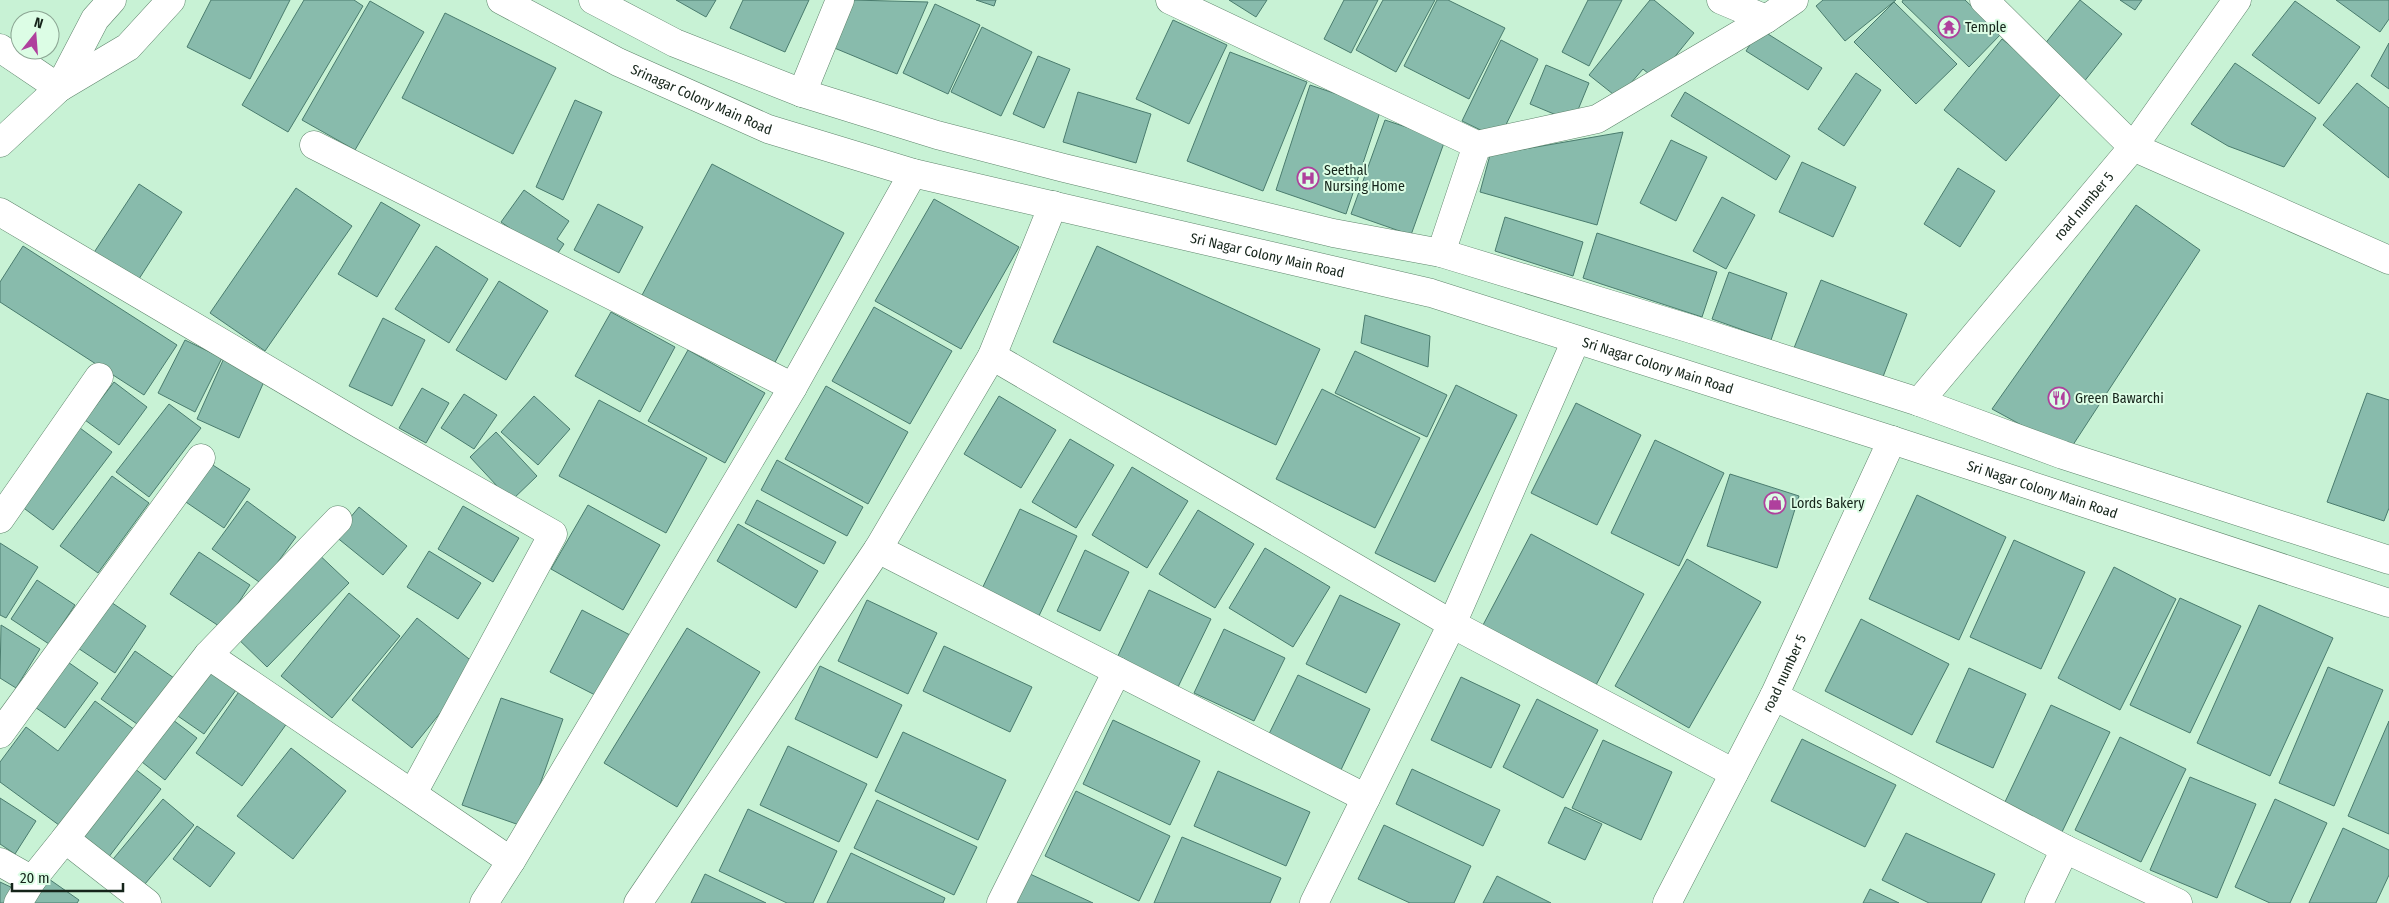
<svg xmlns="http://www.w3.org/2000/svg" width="2389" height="903" font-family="'Fira Sans Condensed',sans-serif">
<rect width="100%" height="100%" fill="#c8f2d5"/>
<!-- building -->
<path fill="#88bbac" stroke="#4a7c6e" d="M211 0H290L250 79 187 47Z
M304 0H354L363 6 288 132 242 105Z
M676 0H716L706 17Z
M743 0H809L785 52 730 28Z
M852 0 928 2 897 74 832 47Z
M976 0H996L994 6Z
M1229 0H1267L1256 17Z
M1344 0H1378L1351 53 1324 39Z
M1383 0H1435L1396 72 1356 50Z
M1437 0H1448L1505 28 1469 99 1404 66Z
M1588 0H1622L1589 66 1562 52Z
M1650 0H1654L1694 33 1656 80 1643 69 1618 98 1589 75Z
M1823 0H1896L1845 41 1816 6Z
M1903 0H1965L2001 34 1969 67 1902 2Z
M2080 0 2122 34 2083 83 2040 50Z
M2120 0H2142L2135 10Z
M2336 0H2389V19L2380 32Z
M370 1 424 32 355 150 302 120Z
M2295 1 2360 47 2319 104 2252 55Z
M1894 2 1957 64 1916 104 1854 42Z
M935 4 980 25 948 94 903 73Z
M445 13 556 68 513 154 402 98Z
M1173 20 1227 45 1189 124 1136 99Z
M982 27 1032 52 1001 116 951 92Z
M1760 29 1822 68 1808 90 1746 51Z
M2002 39 2065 89 2006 161 1944 110Z
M1501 40 1538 59 1499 139 1462 121Z
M2389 43V89L2371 76Z
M1230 52 1307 82 1263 191 1187 161Z
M1038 56 1070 69 1044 128 1013 114Z
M2235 63 2316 118 2284 167 2228 146 2191 124Z
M1546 65 1589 83 1573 122 1530 104Z
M1856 73 1881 90 1844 146 1818 129Z
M2357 83 2389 108V178L2323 125Z
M1310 85 1381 109 1346 214 1276 190Z
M1078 92 1151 114 1136 163 1063 142Z
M1685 92 1790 156 1776 180 1671 116Z
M575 100 602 112 563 200 536 187Z
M1385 120 1445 140 1411 235 1351 214Z
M1623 132 1597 225 1480 192 1490 155Z
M1671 140 1707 157 1676 221 1640 203Z
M1802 162 1856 187 1833 237 1779 212Z
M712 164 844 233 773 366 641 297Z
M1958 168 1995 191 1960 247 1924 224Z
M139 184 182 212 137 282 93 254Z
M296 188 352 226 265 351 210 313Z
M524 190 569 221 557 239 564 244 554 259 501 222Z
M1722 197 1755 215 1726 269 1693 251Z
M934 199 1019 247 961 349 875 301Z
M381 202 420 225 377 297 338 274Z
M598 204 643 227 619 273 574 250Z
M2136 205 2200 250 2069 451 1992 409Z
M1505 217 1583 242 1573 276 1495 251Z
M1597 233 1717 272 1702 317 1583 278Z
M23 246 177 345 144 395 0 302V282Z
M436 246 488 279 449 343 395 309Z
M1097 246 1320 349 1276 445 1053 342Z
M1729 272 1787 293 1771 340 1712 319Z
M1821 280 1907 314 1881 382 1794 348Z
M499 281 548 311 506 380 456 350Z
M874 307 952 351 910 424 832 381Z
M611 312 675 347 640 412 575 376Z
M1365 315 1430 336 1428 367 1361 343Z
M383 318 425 340 392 406 349 386Z
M185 340 222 358 195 412 158 393Z
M688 350 765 393 725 463 648 421Z
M1355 351 1447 395 1427 437 1335 393Z
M224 358 266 377 239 438 197 419Z
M114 382 147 407 119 445 85 420Z
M1456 385 1517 415 1435 582 1375 553Z
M826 386 908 432 868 504 785 459Z
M422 388 449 403 426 443 399 428Z
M1322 389 1420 438 1375 528 1276 479Z
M2367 393 2389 400V508L2384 521 2327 502Z
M464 394 497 415 474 449 441 428Z
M534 396 570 429 538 465 501 432Z
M999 396 1056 430 1021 488 964 454Z
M599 400 707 458 666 533 559 476Z
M1576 403 1641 435 1597 525 1531 493Z
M169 404 201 428 149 497 116 472Z
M80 428 112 452 53 530 21 506Z
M496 432 537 476 511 501 470 457Z
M1070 439 1114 465 1076 528 1032 502Z
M1655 440 1724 473 1679 566 1611 533Z
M205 460 250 489 224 528 180 498Z
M777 460 863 507 847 536 761 490Z
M1132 467 1188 501 1147 568 1092 535Z
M1730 474 1799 496 1777 568 1707 546Z
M112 476 149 503 98 573 60 546Z
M1917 495 2006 537 1959 640 1869 599Z
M757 500 836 542 824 564 745 523Z
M247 501 296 537 262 584 212 549Z
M588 505 660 545 623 610 551 569Z
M463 506 519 538 493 582 438 549Z
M359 507 407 546 383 575 335 536Z
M1020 509 1077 536 1037 620 980 593Z
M1198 510 1254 544 1215 608 1159 574Z
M738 524 818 571 796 608 717 561Z
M1531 534 1644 594 1596 685 1483 625Z
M2014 540 2085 572 2041 669 1970 637Z
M0 543 38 567 6 618 0 615Z
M1265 548 1330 587 1293 647 1229 608Z
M313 549 349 583 267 667 232 633Z
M1085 550 1129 572 1100 631 1057 611Z
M429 551 481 583 458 619 407 587Z
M199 552 250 585 222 628 170 594Z
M1687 559 1761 602 1689 728 1615 686Z
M2114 567 2176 599 2120 710 2058 678Z
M37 580 75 605 49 644 11 619Z
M1149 590 1211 619 1178 687 1117 658Z
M349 593 400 636 332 718 281 676Z
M1340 595 1400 624 1366 693 1306 664Z
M105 598 146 626 115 673 72 644Z
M2180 598 2241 626 2190 733 2130 705Z
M867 600 937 633 908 694 838 661Z
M2259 605 2333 638 2270 776 2197 743Z
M582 610 630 635 597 696 550 672Z
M417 618 478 666 412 748 352 700Z
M1861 619 1949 664 1912 735 1825 691Z
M1 625 40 649 16 688 0 678Z
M687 628 760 672 677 807 604 763Z
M1224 629 1285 658 1254 721 1194 693Z
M944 646 1032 687 1010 732 923 691Z
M135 651 174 678 140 726 101 699Z
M65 660 98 683 65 728 32 705Z
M210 665 239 686 204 734 175 714Z
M820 666 902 705 877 758 795 719Z
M2328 667 2383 690 2334 806 2279 783Z
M1969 668 2026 694 1993 768 1936 742Z
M1298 675 1370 709 1340 772 1267 738Z
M1461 677 1520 705 1491 768 1431 740Z
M243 686 290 719 242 786 196 753Z
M501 698 563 719 525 827 462 805Z
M1537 699 1598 730 1563 798 1503 767Z
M95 701 135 730 63 828 0 782V762L26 727 58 751Z
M2051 705 2110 732 2062 832 2004 804Z
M165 714 197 738 165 780 133 755Z
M1113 720 1200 761 1170 825 1083 784Z
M2389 721V834L2348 816Z
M903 732 1006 780 978 840 875 791Z
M2120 737 2186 769 2141 862 2075 830Z
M1802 739 1896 785 1865 847 1771 801Z
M1603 740 1672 772 1641 840 1572 808Z
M788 746 867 784 839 842 760 805Z
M291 748 346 791 293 859 237 816Z
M130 765 161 789 108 858 77 834Z
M1412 769 1500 810 1483 846 1396 804Z
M1218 771 1310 812 1286 866 1194 826Z
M2190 777 2256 804 2217 898 2150 870Z
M1076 791 1170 836 1139 901 1045 856Z
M0 798 36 821 15 854 0 844Z
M163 799 194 825 140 890 109 864Z
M2275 799 2327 823 2290 903H2270L2235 887Z
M877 800 977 847 954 895 854 848Z
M1565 807 1602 824 1585 860 1548 843Z
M748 809 837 851 813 903H787L719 871Z
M1384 825 1471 866 1454 903H1410L1358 879Z
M197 826 235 853 210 887 173 859Z
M2343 828 2389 850V875L2376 903H2309Z
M1906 833 1995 874 1981 903H1929L1882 880Z
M1182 837 1281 878 1270 903H1154Z
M851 853 945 898 943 903H827Z
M705 874 766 903H691Z
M1030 874 1093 903H1016Z
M1497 876 1551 903H1483Z
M46 877 79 900 77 903H28Z
M0 882 15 889 8 903H0Z
M1870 889 1899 903H1863Z"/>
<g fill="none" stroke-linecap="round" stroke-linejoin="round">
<!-- minor casing -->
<g stroke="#5f856c" stroke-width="29">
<g id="minor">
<path d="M1170 0 1477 145 1597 119 1766 19 1794 0"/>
<path d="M1721 0 1766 19"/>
<path d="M1984 0 2133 147 2389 260"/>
<path d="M802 93 840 0"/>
<path d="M314 145 793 387"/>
<path d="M0 212 361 425 553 534 413 793"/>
<path d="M1441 253 1477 145"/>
<path d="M992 356 1452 624 1734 773"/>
<path id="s1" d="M1919 402 2133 147 2237 0"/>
<path d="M0 519 99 377"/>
<path d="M878 549 1366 798"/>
<path d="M208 655 511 861"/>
<path d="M1774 696 2065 849 2178 903"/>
<path d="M0 734 201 458"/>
<path d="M65 839 208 655 338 520"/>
<path d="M0 862 32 880 65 839 147 903"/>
<path d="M18 903 32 880"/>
<path d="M484 903 511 861 793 387 913 173"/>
<path d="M638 903 878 549 992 356 1053 205"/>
<path d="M1001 903 1117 671"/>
<path d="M1314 903 1452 624 1576 340"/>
<path id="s2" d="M1667 903 1774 696 1892 440"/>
<path d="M2039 903 2065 849"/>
</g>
</g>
<!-- major casing -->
<g stroke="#5f856c" stroke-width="29">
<g id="major">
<path id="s3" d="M501 0 618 62 768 129 913 173 1431 293 1892 440 2389 603"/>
<path d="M593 0 675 43 802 93 937 135 1064 168 1333 233 1441 253 1691 329 1919 402 2063 455 2389 560"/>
<path d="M0 48 59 88"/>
<path d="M59 88 95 19 112 0"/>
<path d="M0 143 59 88 128 47 171 0"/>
</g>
</g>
<!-- minor -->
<use href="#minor" stroke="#fff" stroke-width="28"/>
<!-- major -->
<use href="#major" stroke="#fff" stroke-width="28"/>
</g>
<!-- icons -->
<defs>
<g id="temple-ring" transform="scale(1.125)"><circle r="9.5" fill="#dcfde5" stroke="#af409d" stroke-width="1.5"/><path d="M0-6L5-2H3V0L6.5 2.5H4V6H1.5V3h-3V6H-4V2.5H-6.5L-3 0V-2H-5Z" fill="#af409d"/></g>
<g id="hospital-ring" transform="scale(1.125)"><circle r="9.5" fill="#dcfde5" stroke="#af409d" stroke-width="1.5"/><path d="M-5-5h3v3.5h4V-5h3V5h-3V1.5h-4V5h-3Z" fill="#af409d"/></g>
<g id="restaurant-ring" transform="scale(1.125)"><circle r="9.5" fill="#dcfde5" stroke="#af409d" stroke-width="1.5"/><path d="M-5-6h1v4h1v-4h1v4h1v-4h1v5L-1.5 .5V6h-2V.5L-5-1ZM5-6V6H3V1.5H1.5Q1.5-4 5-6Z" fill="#af409d"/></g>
<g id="shop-ring" transform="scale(1.125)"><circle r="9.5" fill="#dcfde5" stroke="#af409d" stroke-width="1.5"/><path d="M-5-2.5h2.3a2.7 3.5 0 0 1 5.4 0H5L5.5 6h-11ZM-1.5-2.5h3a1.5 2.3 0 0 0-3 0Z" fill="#af409d"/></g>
</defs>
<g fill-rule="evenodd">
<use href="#temple-ring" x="1949" y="27"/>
<use href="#hospital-ring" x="1308" y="178"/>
<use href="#restaurant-ring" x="2059" y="398"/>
<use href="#shop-ring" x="1775" y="503"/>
</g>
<g text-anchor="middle" stroke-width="4" stroke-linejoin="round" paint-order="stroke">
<!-- poi labels -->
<g font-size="14" fill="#15241a" stroke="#dcfde5" text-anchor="start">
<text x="1965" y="32">Temple</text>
<text x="1324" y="175">Seethal<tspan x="1324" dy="16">Nursing Home</tspan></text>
<text x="2075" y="403">Green Bawarchi</text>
<text x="1791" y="508">Lords Bakery</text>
</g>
<!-- street labels -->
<g font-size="14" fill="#15241a" stroke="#dcfde5">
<text dy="5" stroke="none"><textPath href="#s3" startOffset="224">Srinagar Colony Main Road</textPath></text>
<text dy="5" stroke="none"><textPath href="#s1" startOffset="256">road number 5</textPath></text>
<text dy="5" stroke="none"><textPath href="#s3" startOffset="812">Sri Nagar Colony Main Road</textPath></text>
<text dy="5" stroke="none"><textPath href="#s3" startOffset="1218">Sri Nagar Colony Main Road</textPath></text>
<text dy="5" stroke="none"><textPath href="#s3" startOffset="1622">Sri Nagar Colony Main Road</textPath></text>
<text dy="5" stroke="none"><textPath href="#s2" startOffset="258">road number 5</textPath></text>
</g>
</g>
<!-- north arrow -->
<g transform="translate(35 35) rotate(17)"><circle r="24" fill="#dcfde5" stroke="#8ca694"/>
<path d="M0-4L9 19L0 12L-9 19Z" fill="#af409d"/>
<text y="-8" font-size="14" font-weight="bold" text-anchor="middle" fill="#15241a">N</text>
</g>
<!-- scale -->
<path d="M12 883v8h111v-8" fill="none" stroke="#15241a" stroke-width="2.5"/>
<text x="20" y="883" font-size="15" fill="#15241a" stroke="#dcfde5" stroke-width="4" paint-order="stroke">20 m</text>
</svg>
